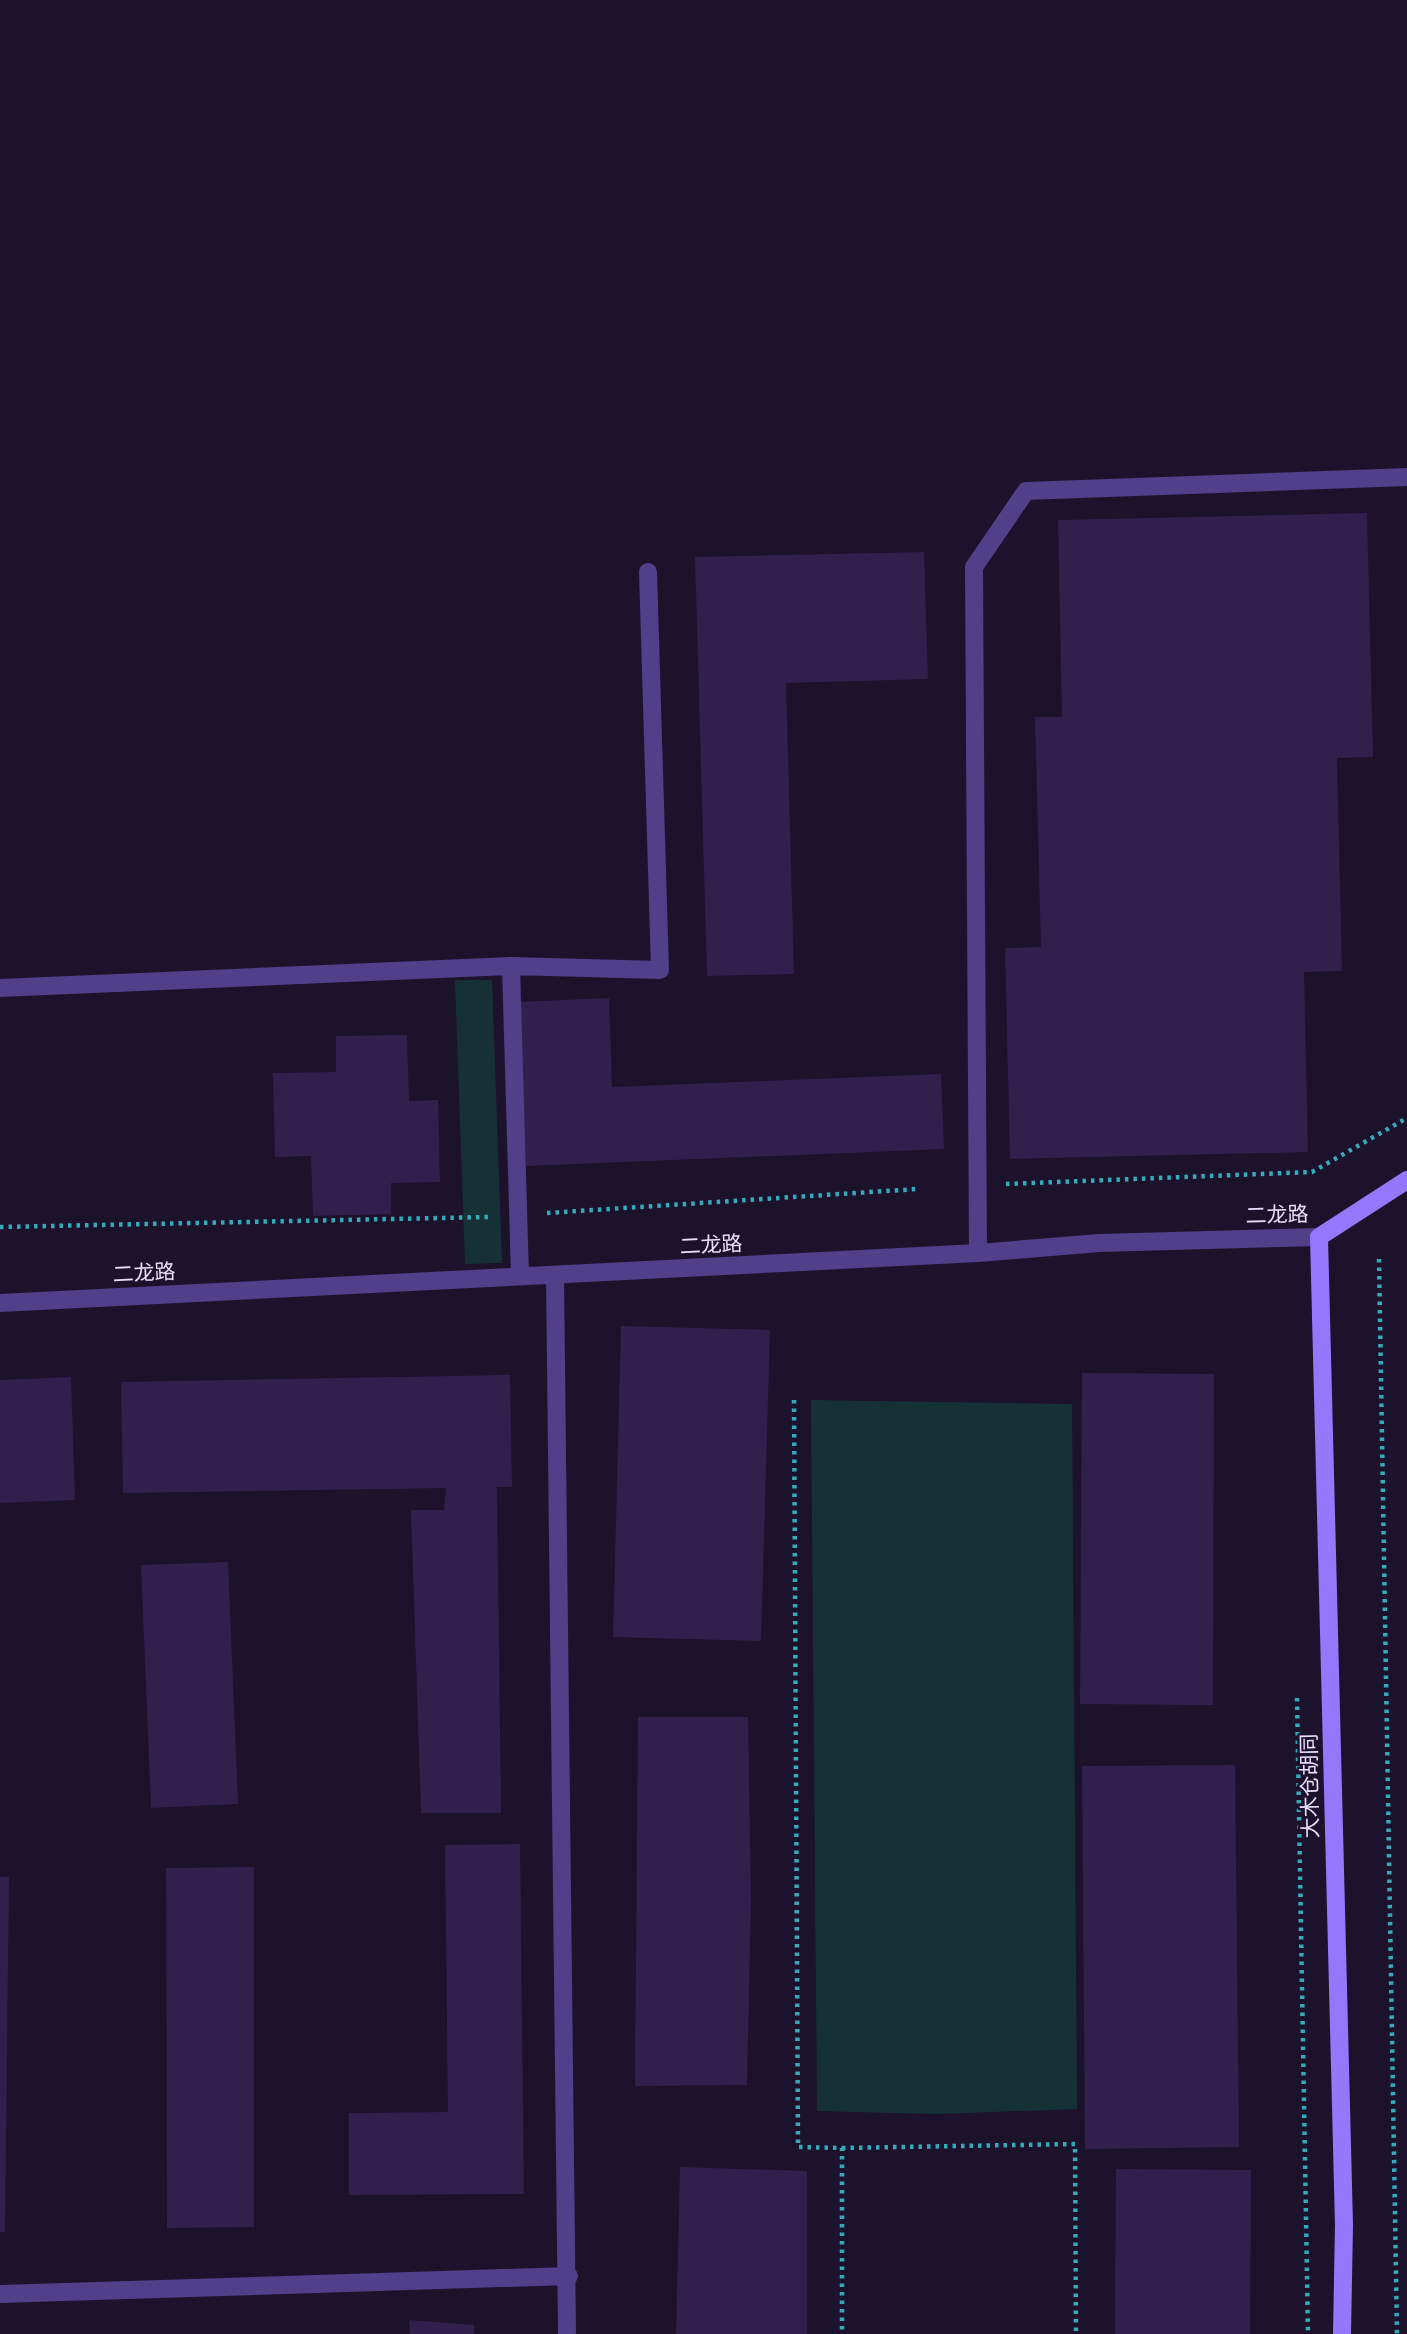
<svg xmlns="http://www.w3.org/2000/svg" width="1407" height="2334" font-family="'Asap Condensed','Noto Sans SC',sans-serif">
<rect width="100%" height="100%" fill="#1c122c"/>
<!-- green -->
<path fill="#163136" d="M455 980H492L502 1263 465 1264Z
M811 1400 1072 1404 1077 2109 937 2114 817 2111Z"/>
<!-- building -->
<path fill="#311f4c" d="M1367 513 1373 757 1337 758 1342 971 1304 972 1308 1152 1010 1159 1005 948 1041 947 1035 717H1062L1058 520Z
M924 552 928 679 786 683 794 974 707 976 695 557Z
M609 998 612 1087 941 1074 944 1149 526 1166 519 1002Z
M407 1035 409 1101 438 1100 440 1182 391 1183V1214L313 1216 311 1156 275 1157 273 1073 336 1072V1036Z
M621 1326 770 1330 761 1641 613 1637Z
M1082 1373 1214 1374 1213 1705 1080 1704Z
M510 1375 512 1487H497L501 1813H421L411 1510H444L446 1488 123 1493 121 1382Z
M71 1377 75 1500 0 1503V1380Z
M228 1562 238 1804 151 1808 141 1565Z
M638 1717H748L751 1901 747 2085 635 2086Z
M1235 1765 1239 2147 1085 2149 1082 1766Z
M520 1844 524 2194 349 2195V2113L448 2112 445 1845Z
M254 1867V2227L167 2228 166 1868Z
M0 1877H9L5 2232H0Z
M680 2167 807 2171V2334H676Z
M1116 2169 1251 2170 1250 2334H1115Z
M409 2320 474 2325V2334H410Z"/>
<g fill="none" stroke-linecap="round" stroke-linejoin="round">
<!-- path -->
<path stroke="#35aabb" stroke-width="4.5" stroke-dasharray="3.5 5" stroke-linecap="butt" d="M1006 1184 1312 1172 1407 1118
M547 1213 917 1189
M0 1227 489 1217
M1379 1259 1397 2334
M794 1400 798 2147 842 2148V2334
M1297 1698 1308 2334
M842 2148 1075 2144 1076 2334"/>
<!-- street -->
<path stroke="#503f89" stroke-width="18" d="M511 966 520 1276
M0 988 511 966 660 970 648 572
M978 1253 974 567 1026 491 1407 477
M555 1276 567 2334
M0 1303 978 1253 1099 1243 1319 1237
M0 2294 569 2276"/>
<!-- secondary -->
<path stroke="#9478fb" stroke-width="18" d="M1342 2334 1344 2225 1319 1237 1407 1180"/>
</g>
<g text-anchor="middle" stroke-width="5" stroke-linejoin="round" paint-order="stroke">
<!-- street labels -->
<g font-size="21" fill="#e8defe" stroke="#1c122c">
<text transform="translate(1277 1215) rotate(-2)" y="7">二龙路</text>
<text transform="translate(711 1245) rotate(-3)" y="7">二龙路</text>
<text transform="translate(144 1273) rotate(-3)" y="7">二龙路</text>
<text transform="translate(1310 1786) rotate(-91)" y="7">大木仓胡同</text>
</g>
</g>
</svg>
